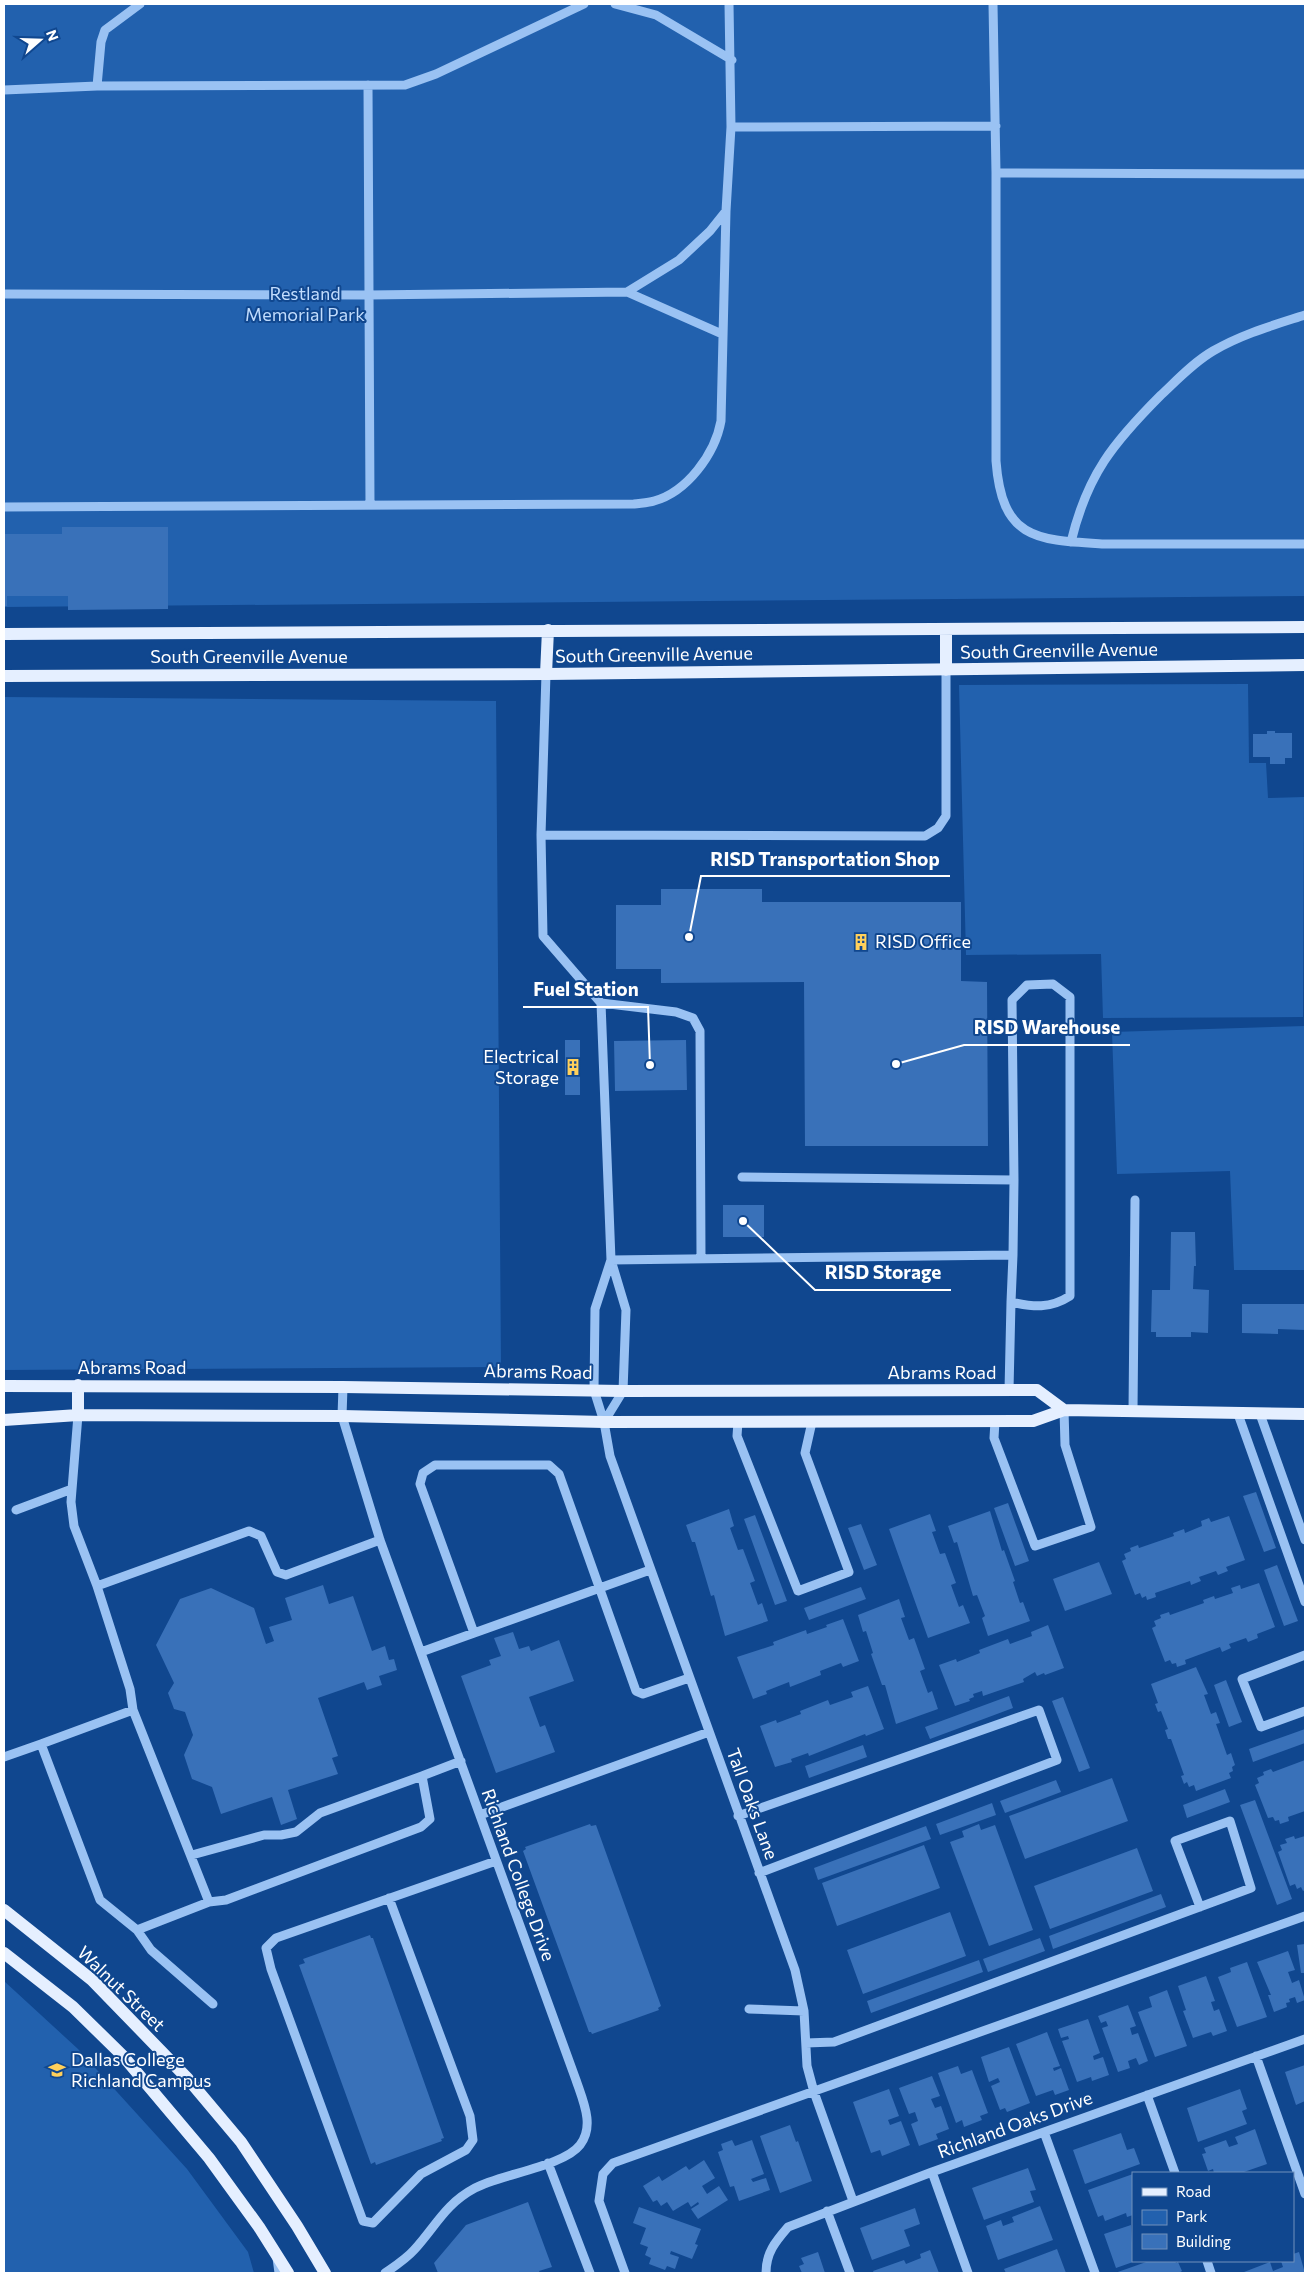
<svg xmlns="http://www.w3.org/2000/svg" width="1309" height="2277" font-family="Commissioner,sans-serif">
<rect width="100%" height="100%" fill="#10478f"/>
<!-- green -->
<path fill="#2261ae" d="M4 4H1305V596L4 607Z
M1248 684 1249 763H1266L1268 798 1304 797 1303 1017 1103 1018 1101 954 966 955 959 685Z
M4 697 496 701 501 1367 4 1370Z
M1305 1026V1270H1234L1230 1171 1117 1174 1112 1032Z
M4 1981 78 2049 187 2169 248 2252 254 2273H4Z"/>
<!-- building -->
<path fill="#3971b9" d="M62 527H168V609L68 610V596H7V606H4V534H62Z
M1267 731H1275V733H1292V758H1285V764H1270V757H1253V734H1267Z
M661 889H762V902H961V981L987 982 988 1146H805L804 982 661 983V969H616V905H661Z
M565 1040H580V1095H565Z
M686 1040 687 1090 615 1091 614 1041Z
M723 1205H764V1237H723Z
M1171 1232H1195L1196 1266H1194L1193 1289 1209 1290 1208 1333 1191 1332V1337H1156V1332H1151L1152 1290H1170Z
M1242 1304H1305V1330L1278 1329V1334L1242 1333Z
M1256 1492 1276 1548 1264 1552 1243 1496Z
M1008 1503 1029 1561 1015 1566 994 1508Z
M729 1509 734 1526 730 1528 738 1550 743 1549 755 1581 750 1583 758 1605 762 1603 768 1621 725 1636 714 1595 711 1596 695 1542H692L686 1525Z
M990 1511 1002 1551 1004 1550 1015 1581 1013 1582 1020 1603 1023 1602 1030 1621 988 1636 982 1618 985 1616 977 1595 973 1596 957 1542 954 1543 948 1526Z
M930 1514 936 1531 932 1532 940 1554 945 1553 956 1583 951 1585 959 1607 963 1605 970 1623 928 1638 889 1529Z
M755 1515 787 1601 775 1605 744 1519Z
M1229 1516 1245 1560 1226 1567 1228 1571 1218 1575 1216 1571 1199 1577 1201 1581 1191 1585 1190 1581 1155 1593 1156 1597 1147 1600 1146 1596 1142 1598 1140 1593 1135 1595 1122 1561 1126 1559 1124 1554 1131 1551 1130 1548 1138 1545 1139 1548 1174 1536 1173 1533 1184 1529 1185 1533 1202 1526 1201 1521 1209 1518 1211 1522Z
M861 1524 877 1565 864 1570 848 1528Z
M1099 1562 1112 1594 1065 1611 1053 1579Z
M1277 1565 1298 1621 1284 1626 1264 1570Z
M1259 1583 1275 1627 1257 1634 1258 1638 1248 1642 1246 1638 1229 1644 1231 1648 1222 1652 1220 1647 1185 1660 1186 1664 1177 1667 1176 1663 1172 1664 1170 1660 1165 1662 1152 1628 1156 1626 1154 1621 1161 1618 1160 1615 1169 1612 1170 1615 1204 1603 1203 1600 1214 1596 1215 1599 1233 1593 1231 1588 1240 1585 1241 1589Z
M323 1585 329 1604 353 1596 372 1651 385 1646 389 1660 394 1659 397 1670 379 1676 382 1685 367 1690 364 1682 318 1698 338 1756 332 1758 338 1774 288 1790 297 1819 281 1825 272 1797 221 1814 212 1787 192 1779 184 1755 193 1735 185 1712 174 1709 168 1693 174 1683 156 1645 180 1599 211 1588 254 1608 266 1644 274 1641 269 1627 292 1620 285 1598Z
M861 1587 866 1599 809 1620 804 1608Z
M899 1599 905 1617 901 1618 909 1640 914 1638 925 1669 920 1671 928 1693 932 1691 938 1709 896 1724 885 1685H882L871 1654 873 1653 866 1631 863 1632 858 1615Z
M843 1619 859 1661 843 1667 841 1663 820 1671 821 1675 790 1687 789 1682 766 1691 767 1694 753 1699 737 1657 774 1645 773 1642 806 1630 807 1634 827 1627 826 1625Z
M1048 1625 1064 1668 1045 1675 1044 1673 1037 1676 1035 1672 1023 1679 1024 1682 983 1696 982 1691 973 1694 974 1697 969 1699 970 1701 955 1706 939 1665 956 1659 957 1662 980 1653 979 1650 1008 1639 1010 1644 1032 1636 1031 1632Z
M513 1632 519 1649 529 1646 531 1651 559 1640 574 1681 529 1697 540 1727 545 1725 555 1752 496 1773 461 1676 491 1665 489 1660 501 1656 494 1638Z
M1196 1667 1208 1694 1204 1695 1211 1714 1216 1712 1220 1723 1216 1724 1227 1755 1231 1753 1235 1765 1232 1767 1233 1771 1229 1773 1231 1778 1196 1791 1194 1785 1189 1787 1187 1782 1184 1784 1181 1776 1184 1775 1171 1739H1168L1165 1730 1168 1729 1161 1711 1158 1712 1155 1704 1158 1703 1151 1684Z
M1226 1680 1242 1722 1229 1727 1214 1685Z
M868 1686 884 1729 866 1736 865 1734 809 1756 808 1753 791 1759 792 1762 775 1767 760 1726 776 1720 777 1723 801 1714 800 1711 828 1700 830 1705 853 1697 851 1692Z
M1009 1696 1013 1708 930 1739 925 1727Z
M1063 1697 1090 1768 1079 1772 1052 1701Z
M1305 1729V1743L1253 1762 1249 1749Z
M863 1745 867 1757 809 1778 805 1766Z
M1305 1760V1811L1288 1817 1289 1821 1280 1824 1279 1820 1275 1821 1273 1817 1268 1818 1255 1785 1259 1783 1257 1778 1264 1775 1263 1772 1271 1769 1273 1772Z
M1112 1778 1128 1821 1025 1859 1009 1816Z
M1056 1780 1061 1792 1005 1813 1000 1801Z
M1225 1789 1230 1802 1187 1818 1183 1805Z
M1255 1800 1292 1899 1277 1905 1240 1805Z
M992 1803 996 1815 940 1835 936 1824Z
M590 1824 591 1826 596 1825 661 2006 658 2008 659 2010 592 2034 591 2032H589L523 1851 526 1849 525 1847Z
M979 1824 981 1830 995 1825 1033 1930 989 1946 950 1842 964 1837 962 1831Z
M926 1826 931 1839 818 1880 814 1868Z
M1294 1836 1295 1839 1305 1836V1890L1303 1891 1301 1887 1297 1889 1295 1884 1290 1886 1278 1852 1282 1850 1280 1845 1287 1843 1285 1839Z
M924 1845 940 1888 837 1926 822 1883Z
M1137 1848 1153 1891 1050 1929 1034 1886Z
M1161 1894 1166 1907 1053 1949 1049 1936Z
M950 1912 966 1956 863 1994 847 1950Z
M370 1935 371 1938H373L444 2138 441 2139 442 2141 376 2165 375 2162 371 2164 299 1965 305 1963 303 1959Z
M1040 1938 1045 1951 988 1972 983 1959Z
M1305 1944V1973H1301L1297 1945Z
M1288 1951 1295 1970 1288 1972 1292 1983 1299 1980 1305 2000 1297 2003 1295 1997 1289 1999 1290 2002 1286 2003 1287 2007 1274 2012 1268 1995H1271L1257 1962Z
M979 1960 983 1972 871 2013 867 2001Z
M1247 1962 1267 2017 1237 2027 1218 1977 1231 1972 1230 1968Z
M1206 1976 1215 2001 1211 2002 1214 2011 1219 2009 1227 2031 1213 2036 1211 2032 1193 2038 1183 2011 1186 2010 1178 1986Z
M1167 1990 1187 2046 1155 2057 1138 2012 1152 2007 1149 1997Z
M1128 2005 1136 2026 1130 2028 1132 2035 1138 2033 1148 2061 1139 2065 1136 2058 1128 2061 1130 2068 1118 2072 1102 2028 1108 2026 1106 2021 1101 2023 1098 2016Z
M1088 2019 1100 2053 1093 2056 1094 2060 1103 2057 1109 2075 1092 2081 1091 2077 1077 2082 1062 2041 1069 2039 1068 2036 1061 2038 1058 2029Z
M1047 2032 1060 2066 1053 2068 1054 2071 1061 2068 1069 2090 1055 2095 1053 2090 1036 2096 1016 2044Z
M1009 2047 1030 2103 1007 2112 1005 2108 1000 2110 991 2086 1000 2082 998 2078 989 2082 981 2057Z
M1305 2065V2101L1296 2105 1285 2072Z
M958 2066 961 2074 972 2070 988 2113 980 2116 982 2120 964 2127 962 2120 956 2123 938 2073Z
M932 2076 940 2096 931 2099 935 2108 941 2106 949 2129 936 2134 938 2139 919 2146 911 2124 918 2121 915 2112 909 2114 899 2088Z
M889 2089 899 2116 888 2120 890 2125 901 2121 910 2145 882 2156 880 2150 871 2153 853 2102Z
M1240 2089 1247 2109 1242 2111 1247 2124 1198 2142 1187 2108Z
M790 2125 796 2142 798 2141 812 2181 780 2193 760 2136Z
M1255 2129 1267 2164 1241 2173H1214L1213 2169 1208 2171 1202 2154 1206 2153 1204 2148 1226 2140 1229 2147 1238 2144 1235 2137Z
M1121 2133 1127 2150 1134 2148 1140 2164 1085 2184 1073 2150Z
M732 2140 735 2146 752 2140 764 2174 751 2179 753 2182 766 2178 770 2190 739 2201 734 2186 730 2187 718 2152 723 2150 721 2144Z
M704 2160 715 2178 702 2186 707 2194 719 2186 728 2200 698 2219 691 2209 699 2204 698 2202 691 2207 688 2202 673 2211 667 2202 661 2206 657 2200 653 2202 643 2186 659 2176 662 2181 686 2166 689 2170Z
M1028 2168 1036 2190 1030 2191 1034 2202 984 2220 972 2188Z
M1133 2174V2215L1127 2217 1126 2213 1105 2221 1103 2215 1098 2217 1088 2190Z
M528 2202 552 2267 539 2271 540 2273H438L434 2263 466 2225Z
M1040 2206 1053 2240 998 2260 986 2226 1001 2220 1003 2226 1014 2222 1012 2217Z
M639 2207 701 2229 695 2244 698 2245 692 2259 671 2251 670 2254 679 2257 675 2269 667 2266 665 2270 649 2264 651 2258 645 2255 648 2247 640 2244 646 2228 633 2223Z
M915 2208 920 2224 904 2230 910 2246 872 2260 860 2228Z
M1131 2225 1133 2262 1116 2268 1104 2234Z
M1057 2249 1066 2273H1006L1004 2269Z
M930 2250 939 2273H874L873 2271 904 2260 906 2264 921 2258 920 2254Z
M818 2252 825 2273H802L799 2266 804 2264 801 2258Z
M1299 2252 1305 2273H1245L1244 2272 1270 2262 1273 2271 1283 2267 1281 2261H1293V2254Z
M1149 2261H1175L1176 2263 1178 2262 1182 2271 1179 2273H1115Z"/>
<g fill="none" stroke-linecap="round" stroke-linejoin="round">
<!-- minor -->
<path stroke="#9ac2f3" stroke-width="9" d="M615 4 656 15 732 60
M993 4 996 173V461C1002 540 1036 540 1104 544H1305
M368 85 370 505
M97 86 101 42 105 30 140 4
M4 90 97 86 405 85 436 74 584 4
M731 127 996 126
M996 173 1305 174
M627 292 722 334
M4 294 369 295 627 292 679 260 710 231 726 211
M4 507 634 504C640 503 648 503 654 501 687 492 715 454 721 421L726 211 731 127 729 4
M1071 542C1087 475 1113 443 1161 395 1177 380 1194 362 1213 351 1242 334 1274 325 1305 315
M546 674 541 835 543 936 601 1003 611 1260 626 1310 623 1391 604 1422
M541 835 925 836 938 828 946 816V670
M601 1003 676 1012 693 1018 700 1031 701 1258
M1013 1255 1014 1180
M611 1260 1013 1255 1011 1302C1033 1307 1050 1309 1070 1296V997L1053 984 1027 985 1012 1000 1014 1180 742 1177
M611 1260 595 1309 594 1390 604 1422 610 1456 795 1970 804 2011 807 2066 814 2092 853 2201
M343 1387 342 1416 380 1540 576 2080C583 2101 595 2126 580 2145 564 2166 502 2174 475 2188 445 2204 436 2226 414 2250 406 2259 395 2266 385 2273
M1009 1390 1011 1302
M1133 1411 1135 1200
M1238 1414 1305 1602
M1260 1414 1305 1540
M78 1415 71 1502 74 1526 97 1586 249 1531 261 1536 277 1572 286 1575 380 1540
M995 1421 994 1438 1035 1546 1091 1527 1065 1445 1064 1410
M738 1422 737 1436 798 1591 849 1572 805 1453 812 1422
M16 1510 72 1489
M97 1586 130 1689 133 1710 209 1902 226 1900 421 1827 430 1819 422 1776 461 1761
M474 1633 420 1484 423 1473 435 1465H549L559 1474 636 1691 643 1694 689 1678
M421 1652 650 1570
M1305 1655 1242 1679 1261 1727 1305 1711
M133 1710 41 1744 100 1900 137 1930 209 1902
M4 1757 41 1744
M480 1815 709 1732
M738 1816 1039 1710 1057 1760 759 1873
M192 1855 264 1835H281L296 1832 320 1813 422 1776
M389 1898 470 2116 473 2140 466 2150 421 2174 373 2223 363 2221 271 1969 266 1948 276 1938 496 1861
M137 1930 151 1950 213 2004
M749 2009 804 2011
M806 2043 834 2042 1251 1888 1230 1821 1175 1841 1200 1907
M1256 2056 1305 2194
M1147 2095 1175 2173
M1044 2132 1095 2273
M548 2163 590 2273
M932 2172 968 2273
M827 2211 850 2273
M277 2258 279 2273
M1207 2261 1211 2273
M625 2273 599 2201 603 2174 613 2163 1305 1916
M766 2273C766 2253 775 2242 788 2227L932 2172 1305 2039"/>
<!-- major -->
<path stroke="#e5efff" stroke-width="12" d="M4 634 1305 627
M946 670V629
M546 674 548 630
M4 676 546 674 1305 665
M4 1386 343 1387 623 1391 1037 1390 1064 1410
M78 1415V1385
M4 1420 78 1415 342 1416 604 1422 1033 1421 1064 1410 1305 1414
M4 1910 92 1980 188 2079 241 2142 297 2226 325 2273
M4 1953 73 2007 123 2056 209 2158 259 2227 288 2273"/>
</g>
<!-- icons -->
<defs>
<g id="building-bare" transform="scale(1.35)"><path d="M-4-6H4V6H1V3H-1V6H-4ZM-2.5-4.3h1.7v1.8h-1.7ZM.8-4.3h1.7v1.8H.8ZM-2.5-1h1.7V.8h-1.7ZM.8-1h1.7V.8H.8Z" fill="#ffd05b" stroke="#10478f" stroke-width="2.5" paint-order="stroke"/></g>
<g id="university-bare" transform="scale(1.35)"><path d="M0-5L7-2L0 1L-7-2ZM-4 1L0 2.5L4 1V4Q0 6-4 4Z" fill="#ffd05b" stroke="#10478f" stroke-width="2.5" paint-order="stroke"/></g>
</defs>
<g fill-rule="evenodd">
<use href="#building-bare" x="861" y="942"/>
<use href="#building-bare" x="573" y="1067"/>
<use href="#university-bare" x="57" y="2070"/>
</g>
<g text-anchor="middle" stroke-width="4" stroke-linejoin="round" paint-order="stroke">
<!-- park labels -->
<g font-size="18" fill="#c1dcfd" stroke="#10478f">
<text x="305" y="300">Restland<tspan x="305" dy="21">Memorial Park</tspan></text>
</g>
<!-- street labels -->
<g font-size="18" fill="#fff" stroke="#10478f">
<text transform="translate(1059 651) rotate(-1)" y="6">South Greenville Avenue</text>
<text transform="translate(654 655) rotate(-1)" y="6">South Greenville Avenue</text>
<text x="249" y="663">South Greenville Avenue</text>
<text x="132" y="1374">Abrams Road</text>
<text transform="translate(538 1372) rotate(1)" y="6">Abrams Road</text>
<text x="942" y="1379">Abrams Road</text>
<text transform="translate(752 1804) rotate(70)" y="6">Tall Oaks Lane</text>
<text transform="translate(518 1875) rotate(70)" y="6">Richland College Drive</text>
<text transform="translate(121 1989) rotate(44)" y="6">Walnut Street</text>
<text transform="translate(1015 2125) rotate(-20)" y="6">Richland Oaks Drive</text>
</g>
<!-- poi labels -->
<g font-size="18" fill="#fff" stroke="#10478f" text-anchor="start">
<text x="875" y="948">RISD Office</text>
<text x="559" y="1063" text-anchor="end">Electrical<tspan x="559" dy="21">Storage</tspan></text>
<text x="71" y="2066">Dallas College<tspan x="71" dy="21">Richland Campus</tspan></text>
</g>
</g>
<!-- callouts -->
<path fill="none" stroke="#fff" stroke-width="2" d="M689 937L701 876H950M650 1065L648 1007H523M896 1064L964 1045H1130M743 1221L815 1290H951"/>
<g fill="#fff" stroke="#10478f" stroke-width="2">
<circle cx="689" cy="937" r="5"/>
<circle cx="650" cy="1065" r="5"/>
<circle cx="896" cy="1064" r="5"/>
<circle cx="743" cy="1221" r="5"/>
</g>
<g font-size="19" text-anchor="middle" font-weight="bold" fill="#fff" stroke="#10478f" stroke-width="4" stroke-linejoin="round" paint-order="stroke">
<text x="825" y="866">RISD Transportation Shop</text>
<text x="586" y="996">Fuel Station</text>
<text x="1047" y="1034">RISD Warehouse</text>
<text x="883" y="1279">RISD Storage</text>
</g>
<!-- border -->
<rect width="1309" height="2277" fill="none" stroke="#ffffff" stroke-width="10"/>
<!-- legend -->
<rect x="1132" y="2172" width="162" height="90" fill="#10478f" stroke="#7091bc"/>
<rect x="1142" y="2188" width="25" height="8" fill="#e5efff" stroke="#7091bc"/>
<text x="1176" y="2197" font-size="15" fill="#ffffff">Road</text>
<rect x="1142" y="2210" width="25" height="15" fill="#2261ae" stroke="#7091bc"/>
<text x="1176" y="2222" font-size="15" fill="#ffffff">Park</text>
<rect x="1142" y="2234" width="25" height="15" fill="#3971b9" stroke="#7091bc"/>
<text x="1176" y="2247" font-size="15" fill="#ffffff">Building</text>
<!-- north arrow -->
<g transform="translate(40 40) rotate(70)" stroke="#10478f" stroke-width="4" paint-order="stroke">
<path d="M0-4L9 19L0 12L-9 19Z" fill="#ffffff"/>
<text y="-8" font-size="14" font-weight="bold" text-anchor="middle" fill="#ffffff">N</text>
</g>
</svg>
